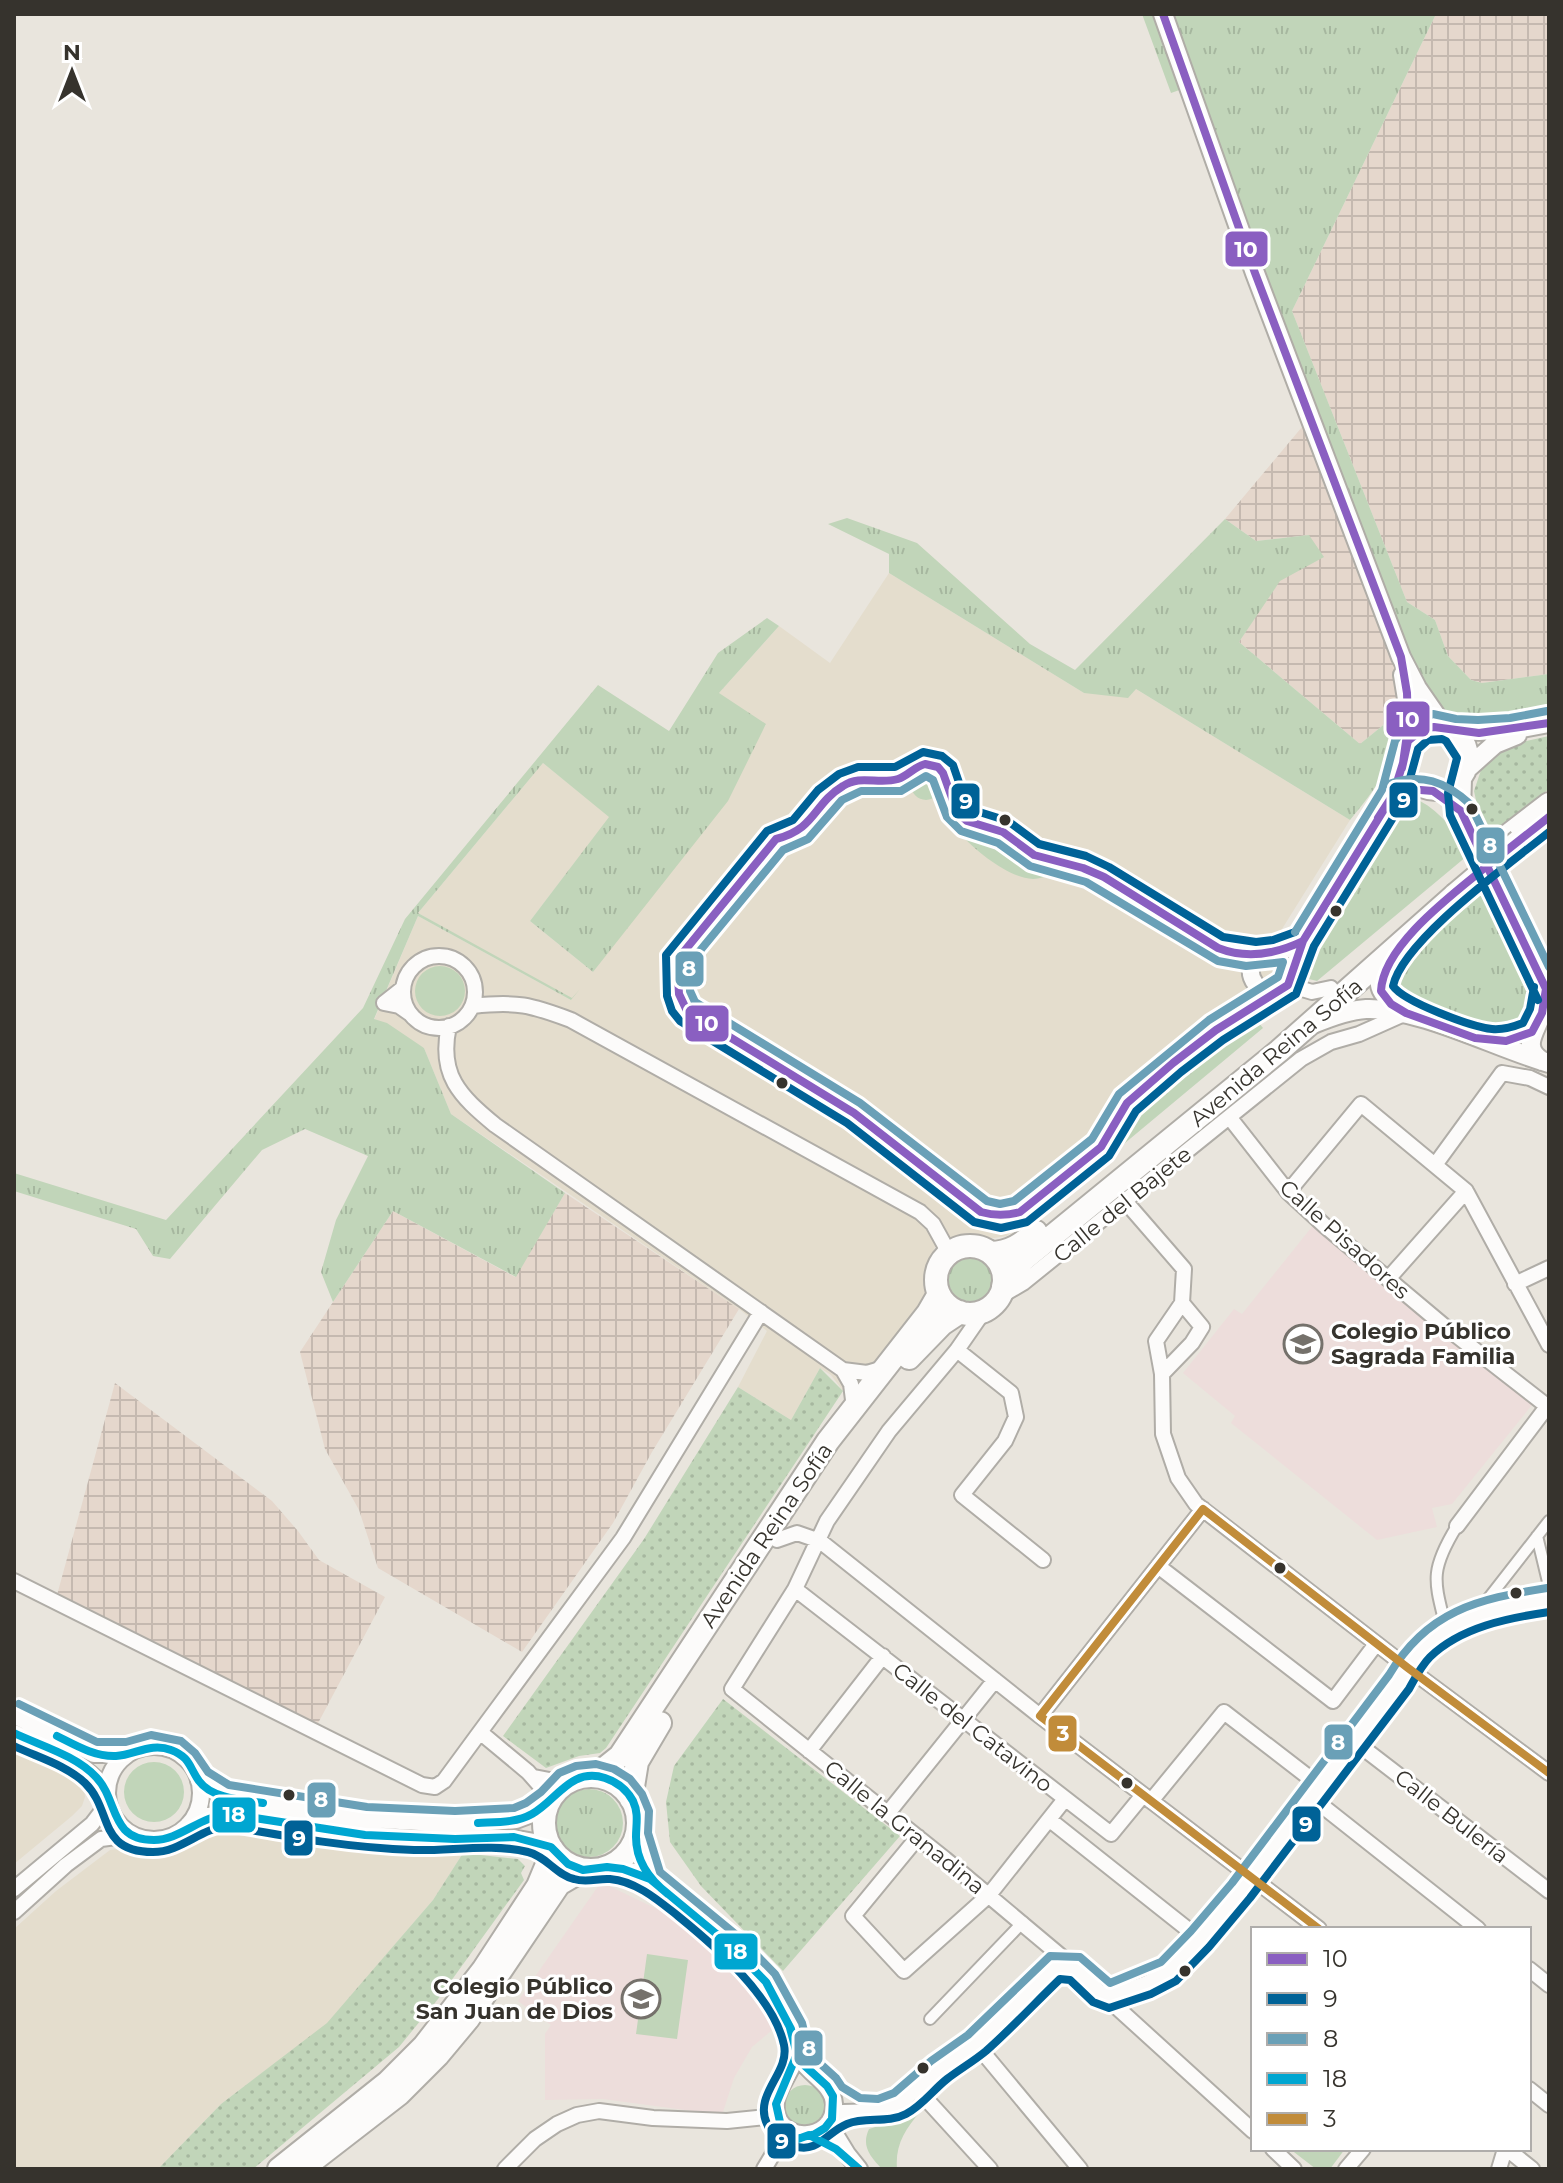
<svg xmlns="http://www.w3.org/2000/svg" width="1563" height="2183" font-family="Montserrat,sans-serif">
<defs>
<pattern id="industrial-grid" width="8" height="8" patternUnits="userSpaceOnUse" patternTransform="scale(2)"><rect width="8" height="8" fill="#e5d7cc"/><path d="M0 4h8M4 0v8" fill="none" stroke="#c5b9b0"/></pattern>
<pattern id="grass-tufts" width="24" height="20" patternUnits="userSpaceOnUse" patternTransform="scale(2)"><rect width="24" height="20" fill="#c1d5b9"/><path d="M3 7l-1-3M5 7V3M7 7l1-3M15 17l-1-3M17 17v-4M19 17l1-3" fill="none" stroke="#a6b79f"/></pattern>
<pattern id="park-dots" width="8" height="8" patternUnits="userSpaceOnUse" patternTransform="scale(2)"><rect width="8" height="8" fill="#c1d5b9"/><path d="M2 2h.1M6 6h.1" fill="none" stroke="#a6b79f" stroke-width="1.8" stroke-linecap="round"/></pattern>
</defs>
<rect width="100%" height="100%" fill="#e9e5dd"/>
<!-- built -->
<path fill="#e4ddcd" d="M889 573 1084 693 1136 689 1350 820 1282 929 1309 951 1293 992 1283 998 1273 1009 1221 1038 1146 1104 1103 1149 1007 1236 935 1247 929 1265 931 1293 887 1353 870 1364 843 1391 831 1375 820 1368 791 1420 738 1387 767 1331 739 1309 451 1114 424 1048 374 1020 418 916 571 1000 418 913 543 763 610 817 530 921 593 972 766 725 718 694 779 626 830 663Z
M14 1749 79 1781 84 1788 85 1797 82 1806 72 1816 14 1864Z
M222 1826 346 1845 409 1851 463 1853 433 1900 327 2024 221 2104 158 2169H14V1929L56 1891 110 1850 119 1849 148 1857 173 1856 196 1843 212 1829Z"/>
<!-- industrial -->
<path fill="url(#industrial-grid)" d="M1436 14H1549V674L1482 683 1471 680 1448 656 1435 620 1407 602 1292 311Z
M1307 421 1432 713 1387 722 1360 744 1239 642 1309 535 1256 541 1225 519Z
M565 1193 739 1309 652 1452 613 1523 522 1652 378 1568 359 1510 325 1449 300 1352 393 1211 515 1277Z
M115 1383 272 1501 298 1531 319 1560 385 1597 316 1727 57 1595Z"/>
<!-- education -->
<path fill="#eddddb" d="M1315 1223 1536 1400 1452 1504 1432 1508 1437 1527 1377 1540 1231 1423 1235 1416 1183 1373 1234 1309 1242 1314Z
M601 1882 663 1912 695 1930 722 1950 743 1972 777 2026 752 2047 734 2078 722 2115 603 2099 545 2100V2034L551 2025 518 2001Z"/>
<!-- grass -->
<path fill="url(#grass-tufts)" d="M1142 14H1436L1292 311 1407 602 1435 620 1448 656 1471 680 1482 683 1549 674V721L1454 723 1432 713 1188 87 1171 93Z
M847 518 917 543 1030 644 1075 670 1225 519 1256 541 1309 535 1324 557 1280 581 1239 642 1360 744 1387 722C1404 757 1371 794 1350 820L1136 689 1128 698 1084 693 889 573V554L828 524Z
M767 618 779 626 719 693 766 724 728 801 593 972 530 921 609 817 543 763 418 913 572 998 580 989 571 1000 418 916 374 1019 387 1023 424 1048 451 1114 565 1193 516 1277 393 1211 333 1302 321 1272 336 1220 368 1156 305 1129 262 1150 170 1259 153 1256 136 1229 14 1191V1173L166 1220 363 1008 405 919 598 685 669 731 718 653Z
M1420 801C1441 812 1456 834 1473 851L1317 981 1309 979 1307 974 1314 952 1407 802Z
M965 832 1024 861 1057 872C1049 875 1041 879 1033 879 1009 878 979 853 963 837Z
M1487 890 1534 987C1538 1012 1525 1027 1502 1035L1401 994 1394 984C1397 957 1465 908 1487 890Z
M1259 1023 1263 1028 1047 1208 1045 1205 1115 1145 1134 1120 1219 1044 1238 1031Z
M943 1279a26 26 0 1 1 52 0a26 26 0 1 1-52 0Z
M555 1823a34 34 0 1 1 68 0a34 34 0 1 1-68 0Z
M784 2106a21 21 0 1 1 42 0a21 21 0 1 1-42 0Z"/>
<!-- park -->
<path fill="url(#park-dots)" d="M1549 736V789L1484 838 1474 791 1483 764 1503 746Z
M820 1368 843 1391 606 1748 600 1753 579 1756 546 1768 503 1736 644 1539 738 1387 791 1420Z
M723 1699 900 1836 783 1971 701 1886 670 1842 666 1802 674 1766Z
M463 1853 518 1859 525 1866 521 1873 524 1880 438 1999 399 2047 253 2169H158L221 2104 327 2023 433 1900Z"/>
<!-- garden -->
<path fill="#c1d5b9" d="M911 785a15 15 0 1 1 30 0a15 15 0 1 1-30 0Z
M415 991a25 25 0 1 1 50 0a25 25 0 1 1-50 0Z
M124 1792a30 30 0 1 1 60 0a30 30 0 1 1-60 0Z
M647 1954 688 1960 677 2039 636 2034Z
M917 2110 921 2111C905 2129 895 2145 897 2169H882C870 2156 861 2146 869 2129L888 2123Z
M1290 2149H1345L1330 2169H1316Z"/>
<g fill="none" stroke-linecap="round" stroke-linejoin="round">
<!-- pedestrian casing -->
<g stroke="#b0ada7" stroke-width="14">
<path id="pedestrian" d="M1537 1536 1549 1586
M1474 1617 1549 1521
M1447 1632C1435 1582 1428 1573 1457 1526
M930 2019 1023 1922"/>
</g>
<!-- minor casing -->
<g stroke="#b0ada7" stroke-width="18">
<path id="minor" d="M403 992a36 36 0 1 1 72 0a36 36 0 1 1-72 0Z
M1292 976 1302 989 1312 992 1331 988
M403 988 384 1003 399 1006 409 1013
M473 1006C517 1001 531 1005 571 1020L920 1212 933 1224 949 1253
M449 1026C438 1075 460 1096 495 1125L843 1370 851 1384 854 1408
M1230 1118 1288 1192 1325 1226 1443 1325 1547 1406
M1435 1165 1502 1073 1530 1078 1549 1087
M1288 1192 1361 1104 1466 1191 1549 1345
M1125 1201 1184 1269 1182 1303 1202 1327 1192 1343 1162 1374
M1388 1279 1466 1191
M1515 1284 1549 1268
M999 1297 1023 1283 1301 1059 1331 1042 1359 1034 1406 1013
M1182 1303 1156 1341 1162 1374 1163 1434 1178 1478 1196 1504 1408 1668 1549 1773
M984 1311 957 1350 889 1431 827 1521 795 1589 732 1689 945 1859 1075 1968
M957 1350 1011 1393 1016 1417 1005 1441 962 1495 1043 1560
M843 1370 867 1373 884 1368
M1457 1526 1549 1404
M777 1540 797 1533 820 1541 1040 1716 1319 1929
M1158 1566 1333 1701 1376 1644
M14 1581 422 1785 435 1787 444 1781 480 1732 528 1772 551 1798
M795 1589 1111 1834 1143 1795
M1040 1716 1203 1509
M480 1732 623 1538 761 1312
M1354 1741 1549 1891
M809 1751 883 1656
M534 1777 565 1783
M1311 1797 1478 1929
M1151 1801 1224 1712 1320 1786
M888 1813 995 1680
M1050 1820 1200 1939
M918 1837 853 1916 904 1971 989 1895 1065 1799
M14 1889 92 1824 108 1803
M14 1912 66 1865 101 1839 131 1835
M1529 1969 1549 1985
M1100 1992 1253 2131
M976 2044 1080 2169
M917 2089 990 2169
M1529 2089 1549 2105
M832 2119 843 2112 880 2111 900 2103 939 2070 976 2044 1055 1967 1075 1968 1099 1992 1110 1996 1147 1983 1168 1972 1200 1939 1241 1890 1399 1682C1405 1672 1412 1659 1420 1650 1452 1618 1506 1606 1549 1600
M1273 2149 1294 2169
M1507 2149 1532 2169
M505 2169 535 2139 557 2124 577 2115 599 2111 653 2118 727 2121 777 2116
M764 2169 773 2154 780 2122
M1346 2169 1363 2149
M1499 2169 1505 2149"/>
</g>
<!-- tertiary casing -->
<g stroke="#b0ada7" stroke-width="20">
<path id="tertiary" d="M1393 795 1408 789 1422 788
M1303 941C1297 944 1292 948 1285 950 1277 952 1268 949 1260 954 1236 970 1263 1008 1288 985L1303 941 1393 795 1403 763
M14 1715 94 1754H128
M14 1733C47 1749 85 1761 107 1792
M107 1793a47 47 0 1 1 94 0a47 47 0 1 1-94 0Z
M199 1781C226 1801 261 1803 293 1809 367 1820 442 1827 516 1820L532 1814 549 1801
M188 1825 208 1816 229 1814C289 1825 350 1835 411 1838 458 1840 507 1831 551 1847
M636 1835 650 1879
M607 1867C621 1869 635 1871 648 1878 660 1884 671 1896 681 1905 710 1928 745 1953 767 1984 775 1996 784 2013 790 2027 795 2038 796 2050 802 2061 812 2076 833 2085 834 2104 835 2146 771 2143 776 2102 777 2087 793 2071 797 2052
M828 2123 847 2154 859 2169"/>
</g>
<!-- secondary casing -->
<g stroke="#b0ada7" stroke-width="22">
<path id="secondary" d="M1163 14 1255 273 1401 657 1417 688 1444 727
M1403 675 1409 711 1407 742
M1403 758a33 33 0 1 1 66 0a33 33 0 1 1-66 0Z
M1454 731 1511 730 1549 723
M1467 769 1495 744 1517 735
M1462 779 1461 811 1549 995
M1392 955C1372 984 1377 992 1404 1011
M1313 1024C1330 1017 1348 1010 1366 1009 1420 1007 1496 1048 1549 1063
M1542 1061C1521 1047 1535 1033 1541 1015 1544 1007 1545 998 1546 989"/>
</g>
<!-- primary casing -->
<g stroke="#b0ada7" stroke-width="26">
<path id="primary" d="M1510 834 1549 804
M936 1280a34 34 0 1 1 68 0a34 34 0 1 1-68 0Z
M991 1253C1011 1252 1021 1244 1036 1232
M1003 1286 1023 1260 1279 1051 1455 895
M909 1358 942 1324 960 1312
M595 1776 620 1756 828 1441 928 1313 939 1294
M544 1823a47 47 0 1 1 94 0a47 47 0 1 1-94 0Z
M631 1799 637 1762 660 1723
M279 2169 388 2082 424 2046 483 1970 538 1886 553 1850
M302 2169 399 2094 438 2055 468 2019 559 1884 583 1870"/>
</g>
<!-- pedestrian -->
<use href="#pedestrian" stroke="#fcfbfa" stroke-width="10"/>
<!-- minor -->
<use href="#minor" stroke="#fcfbfa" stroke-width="14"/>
<!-- tertiary -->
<use href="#tertiary" stroke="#fcfbfa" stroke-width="16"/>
<!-- secondary -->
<use href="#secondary" stroke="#fcfbfa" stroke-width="18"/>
<!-- primary -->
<use href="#primary" stroke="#fcfbfa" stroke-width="22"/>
<!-- primary-bridge casing -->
<g stroke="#b0ada7" stroke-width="26" stroke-linecap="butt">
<path id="primary-bridge" d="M1455 895 1519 841"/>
</g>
<!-- primary-bridge -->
<use href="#primary-bridge" stroke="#fcfbfa" stroke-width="22"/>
<!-- bus-1 casing -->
<g stroke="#fff" stroke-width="14">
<path id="bus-1" d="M1163 14 1255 273 1401 657 1407 693 1408 727 1403 763 1393 795 1303 941
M925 764 938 767 943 773 957 812 967 821 1003 832 1034 855 1083 868 1104 877 1218 948C1246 959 1276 954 1303 941L1288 985 1216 1030 1173 1063 1127 1103 1101 1147 1020 1212C1006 1216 995 1216 981 1212L854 1113 687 1011 679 994 677 960 776 839C816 829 813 804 843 786 861 774 878 785 898 779 908 776 914 767 925 764Z
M1402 768 1408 741 1424 728 1434 727 1479 733 1549 723
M1378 818 1393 795 1408 789 1433 791 1461 811 1487 866
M1487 866 1546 989 1542 1013 1532 1032 1506 1041 1475 1038 1406 1013 1391 1004 1381 991C1383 945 1453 894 1487 866Z
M1487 866 1549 817"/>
</g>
<!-- bus-2 casing -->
<g stroke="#fff" stroke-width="14">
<path id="bus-2" d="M1295 932 1273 940 1256 942 1223 937 1109 867 1086 856 1039 844 1008 821 973 810 965 800 953 765 942 756 923 752 895 767H858L839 774 818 790 793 820 767 831 666 955 667 996 672 1011 680 1021 847 1123 974 1222 1001 1228 1027 1222 1109 1156 1136 1111 1181 1072 1223 1040 1296 994 1314 946 1404 800 1418 749 1428 740 1442 739 1446 741 1457 758 1448 793 1450 815 1538 1000
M1534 987 1530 1009 1523 1023C1513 1027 1503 1030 1492 1029 1472 1027 1404 1002 1393 986 1403 940 1511 863 1549 832
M14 1746C37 1757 66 1765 85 1783 113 1810 97 1852 153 1852 181 1852 201 1828 228 1826 290 1837 351 1848 414 1850 451 1851 492 1843 528 1852 546 1856 556 1875 574 1879 587 1883 598 1878 610 1879 636 1881 659 1901 678 1916 715 1946 774 1997 784 2045 790 2073 753 2094 767 2124 771 2135 782 2143 794 2146 818 2154 827 2132 847 2124 866 2116 887 2124 906 2114 922 2106 933 2090 947 2079 960 2069 974 2061 986 2051 1012 2028 1035 2003 1060 1979L1070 1980 1093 2002 1109 2008 1151 1994 1176 1981 1209 1947 1250 1898 1409 1689C1415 1678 1421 1666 1430 1657 1461 1627 1508 1618 1549 1612"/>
</g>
<!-- bus-3 casing -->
<g stroke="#fff" stroke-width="14">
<path id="bus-3" d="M926 776 933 780 947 817 961 831 998 843 1030 866 1086 882 1218 961 1246 966 1283 962 1278 977 1209 1020 1119 1094 1092 1139 1014 1201 1000 1204 987 1201 860 1103 695 1002 690 991 689 964 783 850 808 839 842 800 861 791H901Z
M1389 784C1421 772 1446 782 1470 804L1549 967
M1295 932 1382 790 1395 741 1406 725 1433 714 1456 719 1478 720 1510 718 1547 711
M19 1704 97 1742H126L151 1735 181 1741 195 1753 208 1772 229 1785 367 1807 455 1811 514 1808 526 1803 541 1792 559 1773 576 1766 596 1764 614 1769 630 1779 642 1794 649 1811 648 1833 660 1872 739 1937 775 1974 802 2023 808 2047 814 2058 836 2078 842 2087 860 2098 878 2099 894 2093 931 2061 968 2035 1050 1956 1080 1957 1110 1983 1161 1962 1191 1931 1232 1883 1389 1675C1427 1611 1477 1599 1547 1588"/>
</g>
<!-- bus-4 casing -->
<g stroke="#fff" stroke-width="14">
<path id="bus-4" d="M14 1733C41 1746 75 1755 96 1777 119 1801 109 1840 154 1840 180 1840 200 1816 229 1814L365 1835 455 1839 514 1837 551 1847 568 1864 583 1870 607 1867 623 1869 650 1879 731 1946 766 1982 791 2029 797 2052 805 2066 827 2086 833 2096 832 2119 825 2128 815 2134 788 2141 773 2154
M57 1736C75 1745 95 1757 116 1756 135 1755 151 1742 171 1750 190 1757 189 1767 199 1781 212 1799 244 1800 263 1803
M478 1823C496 1822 516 1823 532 1814 557 1800 571 1767 605 1778 617 1782 627 1790 633 1801 639 1814 636 1824 636 1837 636 1861 650 1880 668 1894
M780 2122 776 2104 797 2054 790 2028
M784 2144 809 2135 836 2149 859 2169"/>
</g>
<!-- bus-5 casing -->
<g stroke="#fff" stroke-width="14">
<path id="bus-5" d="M1319 1929 1040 1716 1203 1509 1408 1668 1549 1773"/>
</g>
<!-- bus-1 -->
<use href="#bus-1" stroke="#8a5fc1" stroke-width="8"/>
<!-- bus-2 -->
<use href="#bus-2" stroke="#006297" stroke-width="8"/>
<!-- bus-3 -->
<use href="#bus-3" stroke="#6aa0b7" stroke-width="8"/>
<!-- bus-4 -->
<use href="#bus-4" stroke="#00a6d1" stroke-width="8"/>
<!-- bus-5 -->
<use href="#bus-5" stroke="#c18c3a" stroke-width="8"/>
</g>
<!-- icons -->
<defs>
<g id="university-ring" transform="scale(2)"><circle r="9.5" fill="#fff" stroke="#75716b" stroke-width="1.5"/><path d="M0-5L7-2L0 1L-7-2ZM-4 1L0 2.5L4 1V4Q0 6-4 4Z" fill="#75716b"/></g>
</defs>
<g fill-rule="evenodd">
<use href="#university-ring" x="1303" y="1344"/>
<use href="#university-ring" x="641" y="1999"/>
</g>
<!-- markers -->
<g fill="#36332d" stroke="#fff" stroke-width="3">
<circle cx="1472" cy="809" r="7"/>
<circle cx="1005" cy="820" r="7"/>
<circle cx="1336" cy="911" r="7"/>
<circle cx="782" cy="1083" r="7"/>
<circle cx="1280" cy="1568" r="7"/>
<circle cx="1516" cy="1593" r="7"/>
<circle cx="1127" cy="1783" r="7"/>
<circle cx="289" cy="1795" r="7"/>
<circle cx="1185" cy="1971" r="7"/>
<circle cx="923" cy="2068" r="7"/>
</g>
<g text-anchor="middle" stroke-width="6" stroke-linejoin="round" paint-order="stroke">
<!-- street labels -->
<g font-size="22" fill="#36332d" stroke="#fff">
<text transform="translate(1276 1052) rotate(-40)" y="8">Avenida Reina Sofía</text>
<text transform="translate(1122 1204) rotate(-39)" y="8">Calle del Bajete</text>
<text transform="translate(1345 1239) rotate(42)" y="8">Calle Pisadores</text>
<text transform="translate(766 1535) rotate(-56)" y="8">Avenida Reina Sofía</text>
<text transform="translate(973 1727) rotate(38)" y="8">Calle del Catavino</text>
<text transform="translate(1452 1816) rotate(38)" y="8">Calle Bulería</text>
<text transform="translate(905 1827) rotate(39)" y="8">Calle la Granadina</text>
</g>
<!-- poi labels -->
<g font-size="22" font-weight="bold" fill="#36332d" stroke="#fff" text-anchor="start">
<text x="1331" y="1339">Colegio Público<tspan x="1331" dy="25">Sagrada Familia</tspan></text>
<text x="613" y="1994" text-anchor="end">Colegio Público<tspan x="613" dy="25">San Juan de Dios</tspan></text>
</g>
</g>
<g stroke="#fff" stroke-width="3">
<rect x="1224" y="230" width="45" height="38" rx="8" fill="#8a5fc1"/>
<rect x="1385" y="700" width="46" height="38" rx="8" fill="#8a5fc1"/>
<rect x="1388" y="781" width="31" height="38" rx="8" fill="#006297"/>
<rect x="950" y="782" width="31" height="38" rx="8" fill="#006297"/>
<rect x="1475" y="826" width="31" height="39" rx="8" fill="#6aa0b7"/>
<rect x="674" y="950" width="31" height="38" rx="8" fill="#6aa0b7"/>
<rect x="684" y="1004" width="46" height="39" rx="8" fill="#8a5fc1"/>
<rect x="1047" y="1714" width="31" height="39" rx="8" fill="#c18c3a"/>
<rect x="1323" y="1723" width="31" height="38" rx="8" fill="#6aa0b7"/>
<rect x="306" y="1781" width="31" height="38" rx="8" fill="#6aa0b7"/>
<rect x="211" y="1796" width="46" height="38" rx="8" fill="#00a6d1"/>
<rect x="1291" y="1805" width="31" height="38" rx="8" fill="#006297"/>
<rect x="283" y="1819" width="31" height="38" rx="8" fill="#006297"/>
<rect x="713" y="1932" width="46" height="39" rx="8" fill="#00a6d1"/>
<rect x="793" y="2029" width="31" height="38" rx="8" fill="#6aa0b7"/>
<rect x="766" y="2122" width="31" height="38" rx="8" fill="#006297"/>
</g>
<g font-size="22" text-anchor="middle" font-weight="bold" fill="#fff">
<text x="1246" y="257">10</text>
<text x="1408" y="727">10</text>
<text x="1404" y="808">9</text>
<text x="966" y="809">9</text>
<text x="1490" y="853">8</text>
<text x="689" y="976">8</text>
<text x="707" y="1031">10</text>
<text x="1063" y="1741">3</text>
<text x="1338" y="1750">8</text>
<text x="321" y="1807">8</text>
<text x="234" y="1822">18</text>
<text x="1306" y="1832">9</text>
<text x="299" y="1846">9</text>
<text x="736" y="1959">18</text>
<text x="809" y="2056">8</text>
<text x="782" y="2149">9</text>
</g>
<!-- border -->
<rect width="1563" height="2183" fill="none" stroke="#36332d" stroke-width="32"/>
<!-- legend -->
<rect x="1251" y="1927" width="280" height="224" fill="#ffffff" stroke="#afadab" stroke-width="2"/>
<rect x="1267" y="1953" width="40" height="12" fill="#8a5fc1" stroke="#afadab" stroke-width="2"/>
<text x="1323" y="1967" font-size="24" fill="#36332d">10</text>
<rect x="1267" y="1993" width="40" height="12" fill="#006297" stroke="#afadab" stroke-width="2"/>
<text x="1323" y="2007" font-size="24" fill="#36332d">9</text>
<rect x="1267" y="2033" width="40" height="12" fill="#6aa0b7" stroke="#afadab" stroke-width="2"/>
<text x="1323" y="2047" font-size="24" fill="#36332d">8</text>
<rect x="1267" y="2073" width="40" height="12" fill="#00a6d1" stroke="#afadab" stroke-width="2"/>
<text x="1323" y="2087" font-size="24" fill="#36332d">18</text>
<rect x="1267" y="2113" width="40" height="12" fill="#c18c3a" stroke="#afadab" stroke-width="2"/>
<text x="1323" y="2127" font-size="24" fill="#36332d">3</text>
<!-- north arrow -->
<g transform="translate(72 72)" stroke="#ffffff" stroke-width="6" paint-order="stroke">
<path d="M0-6L14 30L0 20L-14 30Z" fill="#36332d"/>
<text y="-12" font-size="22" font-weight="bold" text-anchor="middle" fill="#36332d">N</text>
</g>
</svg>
